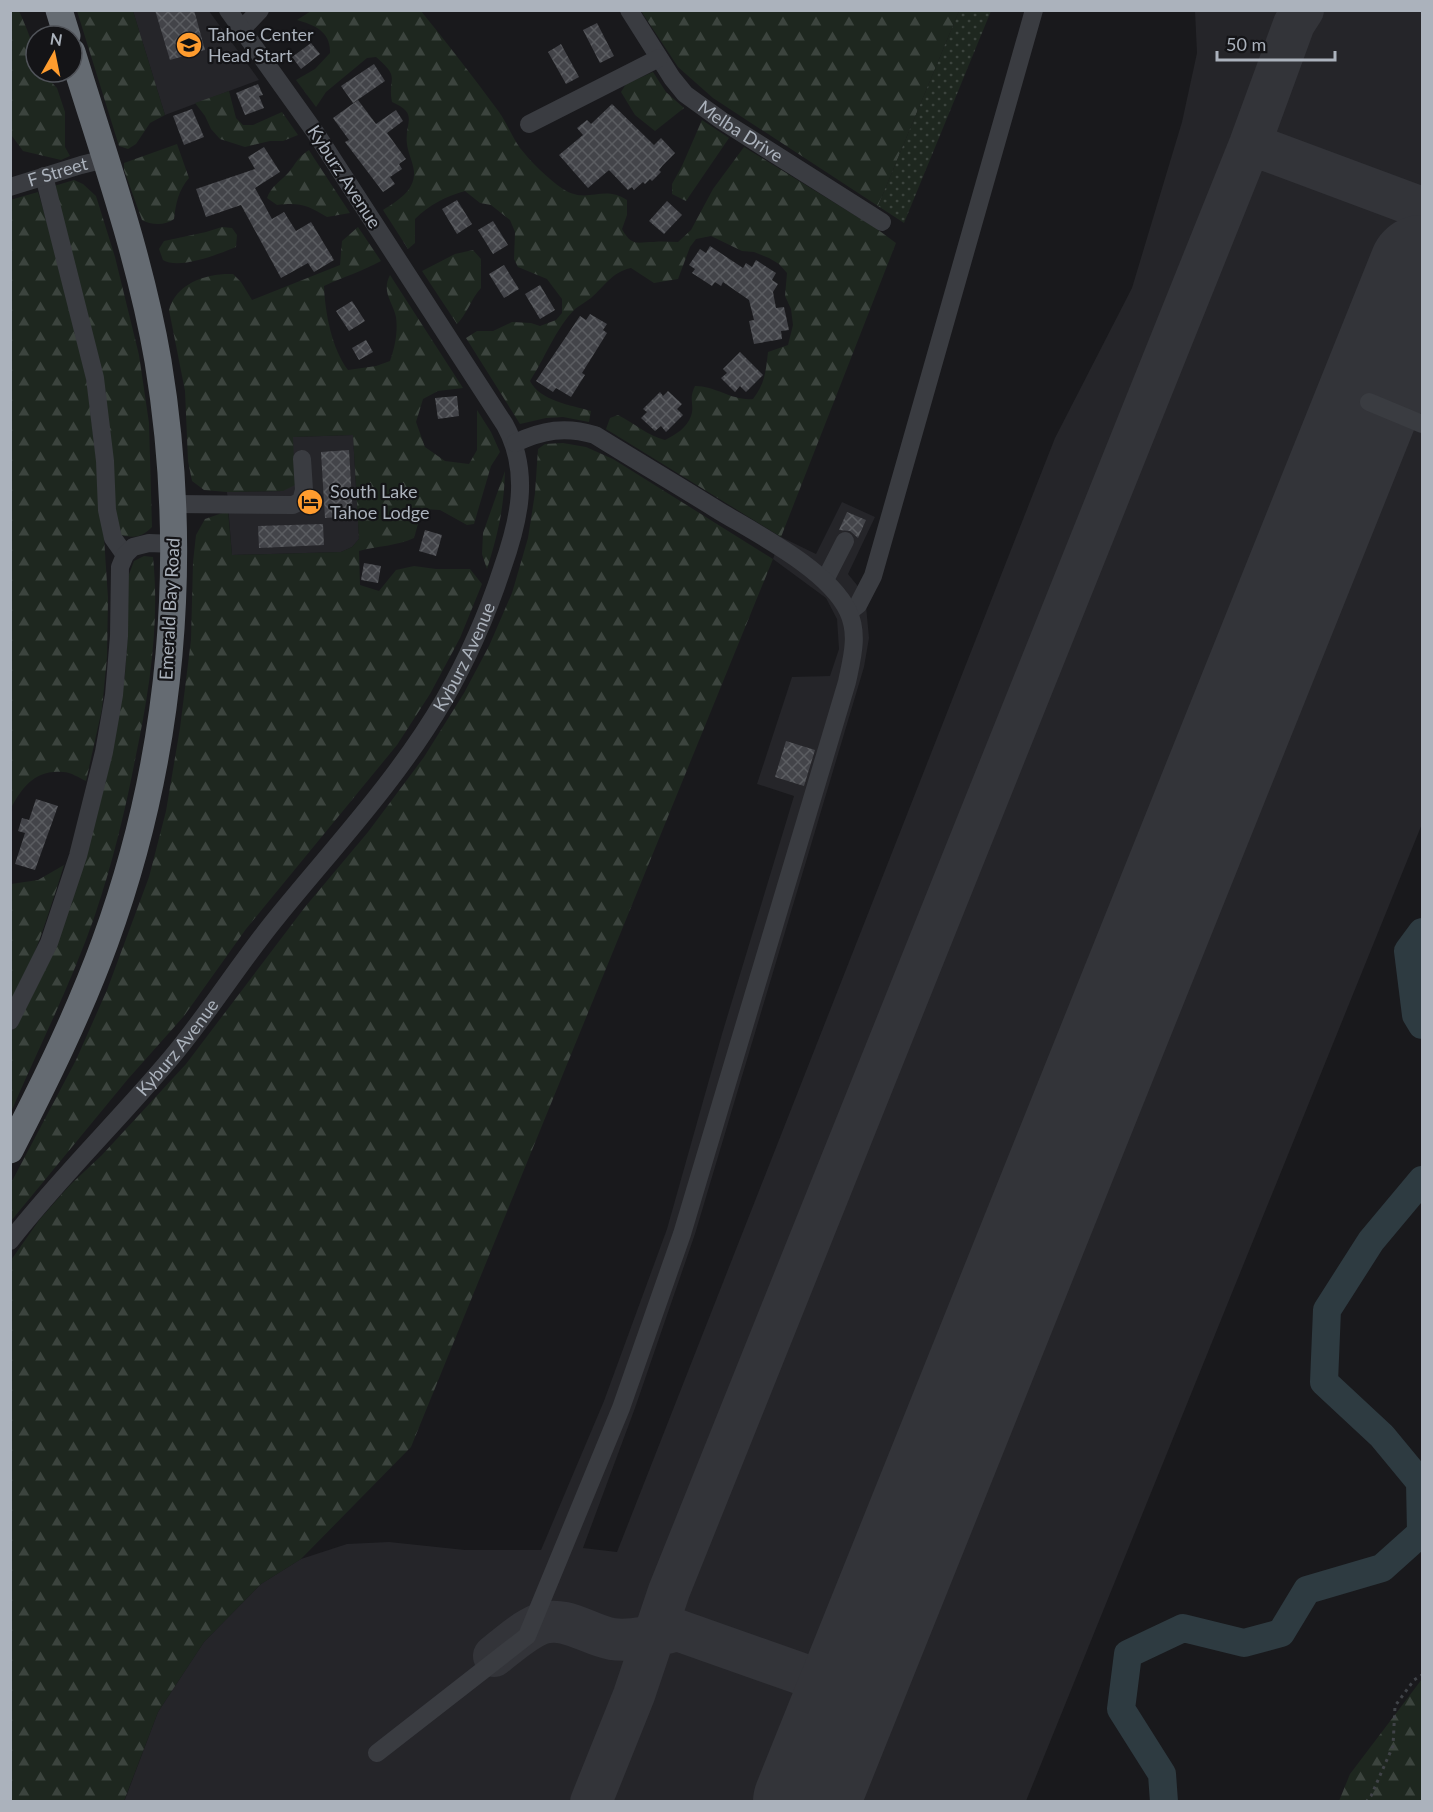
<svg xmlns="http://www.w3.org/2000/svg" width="1433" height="1812" font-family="Lato,sans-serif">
<defs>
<pattern id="forest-firs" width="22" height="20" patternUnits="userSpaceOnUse" patternTransform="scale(1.5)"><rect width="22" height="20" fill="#1e271f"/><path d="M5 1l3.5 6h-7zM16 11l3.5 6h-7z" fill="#3c443e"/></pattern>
<pattern id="park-dots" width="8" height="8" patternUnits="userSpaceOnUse" patternTransform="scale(1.5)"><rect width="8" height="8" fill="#1e271f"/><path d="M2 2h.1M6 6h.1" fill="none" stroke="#3c443e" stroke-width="1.8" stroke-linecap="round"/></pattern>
<pattern id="building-cross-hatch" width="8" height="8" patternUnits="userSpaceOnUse" patternTransform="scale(1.5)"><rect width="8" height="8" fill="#434449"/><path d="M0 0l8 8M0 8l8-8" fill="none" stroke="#5b5d61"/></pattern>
</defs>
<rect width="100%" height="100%" fill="#19191c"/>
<!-- built -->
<path fill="#252529" d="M133 11H209L259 80 165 115Z
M1195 11H1422V824L1026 1801 124 1802 158 1712 204 1642 261 1584 301 1559 347 1544 389 1542 465 1550H541L604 1401 667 1229 722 1034 794 796 757 784 792 677 830 676 839 649 837 619 826 598 773 559 781 537 816 554 842 502 875 517 848 574 865 595 869 638 864 667 695 1234 635 1408 583 1548 617 1552 1055 438 1132 288 1182 122 1197 53Z
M353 435 359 539 352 547 341 552 232 555 227 492 283 491 293 437Z"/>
<!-- forest -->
<path fill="url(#forest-firs)" d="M11 10 19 11C28 31 36 49 36 72H42L57 88 65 112V147L70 156 61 160 23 151 12 136Z
M77 11H133L165 115 150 123 136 144 128 149 119 146Z
M311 11H421C448 44 474 78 499 112 507 123 512 137 520 148 531 162 548 179 563 189 588 205 602 184 627 200V215L622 229C632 247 637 242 654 242 662 241 670 242 678 242L691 230 713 189 744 147 877 229 896 243 781 537 606 429 610 418 618 415C634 423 648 436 665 440 675 435 687 428 691 416 695 405 688 400 695 386 716 386 732 401 753 399 765 384 766 370 768 352L788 345 793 325 791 309 785 296 787 273 779 264 769 258 754 252 742 251 711 236 696 239 690 247 678 279 654 283 631 268C612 272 605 286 591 298 586 302 580 305 575 309 556 328 545 358 530 381 540 401 571 405 591 411L589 422 563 417 546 418 520 424 466 338 477 331H493L512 322 531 323 540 326 556 320 562 313V299L547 279 518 267 514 259 515 232 510 220 491 205 480 203 465 191C445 197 430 204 415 219V243L408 249 383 210C397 201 415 191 414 172 413 162 408 153 407 144 404 123 420 114 392 102 387 77 402 79 376 57L367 58 326 92 316 107 296 80 315 69 330 53C331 32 315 25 297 20Z
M641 11H959L878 206 713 98 678 67Z
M653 72 666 92 684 108 655 131 635 115 621 92 626 84Z
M229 91 236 118 243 125H253L282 112 298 135 283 141H270L245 147 220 139 211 129 205 116 195 103Z
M702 120 729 138 686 201 672 194V184L682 166Z
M177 144 189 178C178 191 176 203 174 219 165 226 151 225 142 220L124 170V163Z
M309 150 312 155 350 213 327 217C308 205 299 202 277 205L267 198C271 186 281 181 289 172 298 161 296 159 309 150Z
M74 180 83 184 96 196 115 257 139 355 149 423 152 527C140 539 133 538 116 534L54 186Z
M38 192 68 292 85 368 102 507 108 598 107 657 102 709 86 781C79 778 71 772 63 772 36 769 22 787 11 808L10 200Z
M222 227 232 228 237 235 236 247C219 254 179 270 163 260L159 249 164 241 206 232Z
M358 227 381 261C363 271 343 277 324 286 325 313 332 349 348 370L376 366 390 361C395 347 398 332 396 317 393 302 381 292 390 275L463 388 438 391 423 399 416 422 425 447 445 461 469 464 477 450V410L491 432 500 452 491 466 474 524 467 525 440 510 425 509 420 517 414 538C397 546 377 546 359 551L360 585 379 591 396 570 414 566 436 569H470L482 584 460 638 430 694 397 745 246 929 184 1016 128 1079 11 1221V1183L76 1060 107 990 149 877 166 811 180 728 191 640 193 562 196 535 205 519 228 511 232 555 341 552 352 547 359 539 353 435 293 437 295 485 283 491 227 492 204 490 192 481 188 461 185 391 169 310C176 283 207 273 233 274L241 282 252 300 340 265 342 241Z
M473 250 481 259V288C471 299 467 314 457 324L422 271 455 254Z
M563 443 586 447 613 459 773 559 411 1447 301 1559 261 1584 204 1642 158 1712 124 1801H11V1260L40 1219 70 1185 102 1155 186 1064 305 907 368 832 424 757 464 693 489 646 512 593 528 538 535 493 538 449 545 444Z
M505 471C504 508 498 534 487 569L482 554 483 533Z
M144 556 153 557C160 624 149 694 135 760 125 812 112 865 95 915 72 982 39 1047 11 1112L10 1035 38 984 114 743 125 675 128 630V577L134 561Z
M64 865C49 913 34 961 11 1006V884L38 880Z
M1422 1679V1801H1339L1350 1774Z"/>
<!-- park -->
<path fill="url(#park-dots)" d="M959 11H991L904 223 878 206Z"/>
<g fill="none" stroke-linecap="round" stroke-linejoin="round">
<!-- river -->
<path stroke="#2e3b41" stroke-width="28" d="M1422 932 1408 951 1416 1015 1422 1025
M1164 1802 1162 1774 1121 1709 1128 1654 1183 1628 1244 1643 1281 1633 1307 1590 1382 1568 1421 1533 1420 1482 1382 1436 1324 1382 1327 1310 1371 1241 1422 1180"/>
<!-- taxiway -->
<path stroke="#333439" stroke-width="42" d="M1250 144 1422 208
M494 1656C508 1645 523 1631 540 1624 566 1615 588 1635 612 1639 630 1642 660 1635 677 1630L850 1691
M591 1802 634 1695 669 1591 1250 144 1294 24 1303 10"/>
<!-- runway -->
<path stroke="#333439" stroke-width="106" d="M806 1802 1422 268"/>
</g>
<!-- building -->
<path fill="url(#building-cross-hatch)" d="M155 10H194L205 50 170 60Z
M597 23 614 56 600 63 583 30Z
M311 43 320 54 301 69 292 57Z
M561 44 579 77 566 84 548 52Z
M374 64 385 81 353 103 341 86Z
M258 84 263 95 259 96 264 108 245 115 236 93Z
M358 100 376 124 396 110 403 121 387 133 406 159 399 164 402 169 390 177 395 184 383 192 345 142 349 140 333 118Z
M612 104 654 145 661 138 675 153 663 165 659 170 661 172 652 181 650 179 645 184 643 182 634 190 632 187 628 190 609 170 588 188 559 155 583 135 577 128 587 120 591 124Z
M192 109 204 137 184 145 173 116Z
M264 147 280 172 255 188 272 219 284 212 296 231 311 222 334 260 314 272 308 263 281 278 241 205 206 217 196 189 255 169 248 157Z
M457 200 472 224 457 234 442 209Z
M667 201 682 215 664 234 649 221Z
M493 221 508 245 493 254 478 230Z
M710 246 743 268 746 263 752 267 756 260 776 273 772 280 778 284 773 292 776 308 784 307 789 330 781 331 782 339 754 344 749 321 754 320 749 300 723 282 721 286 715 282 712 286 692 273 695 269 689 265 700 249 706 253Z
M504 265 519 289 504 298 489 274Z
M540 285 555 310 540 319 525 294Z
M352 301 365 321 349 331 336 311Z
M590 314 607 324 603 330 607 333 582 373 585 375 571 397 556 388 553 392 536 381 580 316 586 320Z
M366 340 373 352 359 360 352 348Z
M740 352 763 375 746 392 740 386 735 392 721 378 727 373 723 369Z
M668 391 682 404 677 409 683 415 666 432 661 426 655 431 641 418 647 412 643 409 660 392 663 396Z
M457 396 459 416 438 419 435 398Z
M349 450 353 516 325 518 321 452Z
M847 512 866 520 858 538 850 531 839 530Z
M323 524 324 545 259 548 258 526Z
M425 530 442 535 436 556 419 551Z
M364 563 381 566 378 583 361 580Z
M786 741 815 750 804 786 775 777Z
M36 799 58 806 35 870 15 864 25 833 18 831 22 818 29 820Z"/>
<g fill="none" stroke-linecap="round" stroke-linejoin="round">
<!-- path -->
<path stroke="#404348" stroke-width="3" stroke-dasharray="3 4.5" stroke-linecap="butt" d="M1366 1802 1371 1796 1393 1746 1395 1706 1414 1680 1422 1675"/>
<!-- minor -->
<g stroke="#3a3c41" stroke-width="18">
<path id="s1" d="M629 10 672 78 685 94 721 120 882 222"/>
<path d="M242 29 260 10"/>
<path d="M529 124 659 58"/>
<path d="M44 176 95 378 105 461 107 510 113 538 125 555"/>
<path id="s2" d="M10 187 81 165 105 159"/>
<path d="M1369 402 1422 424"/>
<path d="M174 504 293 505 301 501 304 490 302 459"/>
<path d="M825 580 845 541"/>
<path d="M849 612 858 605 873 576 1034 10"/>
<path d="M10 1021 49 943 78 856 104 752 114 695 119 636 120 567 125 555 133 547 149 543 174 544"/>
<path id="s3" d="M10 1241C60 1177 119 1120 171 1058 209 1013 240 962 278 916 335 846 398 779 444 700 468 658 487 615 502 569 519 521 531 473 505 425L315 132 228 10"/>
<path d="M377 1753 527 1636 621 1408 682 1234 847 682C852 658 859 634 848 611 828 569 755 533 716 509 676 484 635 460 595 435 565 426 543 430 515 443"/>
</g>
<!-- highway -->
<path stroke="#656b72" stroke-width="27" d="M59 10 67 36
M10 1150C45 1082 79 1013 105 942 173 756 190 555 158 361 140 256 103 153 72 52"/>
</g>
<!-- icons -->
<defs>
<g id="school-disc" transform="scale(1.35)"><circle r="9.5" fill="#ff9c2e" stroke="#141417"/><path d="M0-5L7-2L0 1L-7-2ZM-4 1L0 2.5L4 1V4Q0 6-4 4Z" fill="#111"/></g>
<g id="hotel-disc" transform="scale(1.35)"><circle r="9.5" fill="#ff9c2e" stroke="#141417"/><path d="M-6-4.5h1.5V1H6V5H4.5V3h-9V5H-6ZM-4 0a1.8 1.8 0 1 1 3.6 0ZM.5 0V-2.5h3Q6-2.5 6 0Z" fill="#111"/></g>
</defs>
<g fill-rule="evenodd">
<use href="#school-disc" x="189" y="45"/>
<use href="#hotel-disc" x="310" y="502"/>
</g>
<g text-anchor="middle" stroke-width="4.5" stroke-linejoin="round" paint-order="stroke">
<!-- poi labels -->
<g font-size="18" fill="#abb2bc" stroke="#141417" text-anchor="start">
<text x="208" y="41">Tahoe Center<tspan x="208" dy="21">Head Start</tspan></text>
<text x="330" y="498">South Lake<tspan x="330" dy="21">Tahoe Lodge</tspan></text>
</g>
<!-- street labels -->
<g font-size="18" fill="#abb2bc" stroke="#141417">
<text dy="6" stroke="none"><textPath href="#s1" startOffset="168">Melba Drive</textPath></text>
<text dy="6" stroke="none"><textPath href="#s2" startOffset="50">F Street</textPath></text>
<text transform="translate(344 177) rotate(57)" y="6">Kyburz Avenue</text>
<text transform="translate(170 609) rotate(-87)" y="6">Emerald Bay Road</text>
<text dy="6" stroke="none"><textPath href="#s3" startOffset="742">Kyburz Avenue</textPath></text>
<text dy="6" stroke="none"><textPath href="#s3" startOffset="256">Kyburz Avenue</textPath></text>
</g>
</g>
<!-- border -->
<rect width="1433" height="1812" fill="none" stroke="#abb2bc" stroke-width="24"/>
<!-- north arrow -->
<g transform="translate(54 54) rotate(9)"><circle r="28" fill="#141417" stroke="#505359" stroke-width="1.5"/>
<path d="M0-4.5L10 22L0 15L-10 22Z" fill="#ff9c2e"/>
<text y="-9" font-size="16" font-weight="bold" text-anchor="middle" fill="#abb2bc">N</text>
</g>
<!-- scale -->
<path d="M1217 51v9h118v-9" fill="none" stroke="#abb2bc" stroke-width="3"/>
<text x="1226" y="51" font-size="18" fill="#abb2bc" stroke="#141417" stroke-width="4.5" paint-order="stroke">50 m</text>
</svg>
